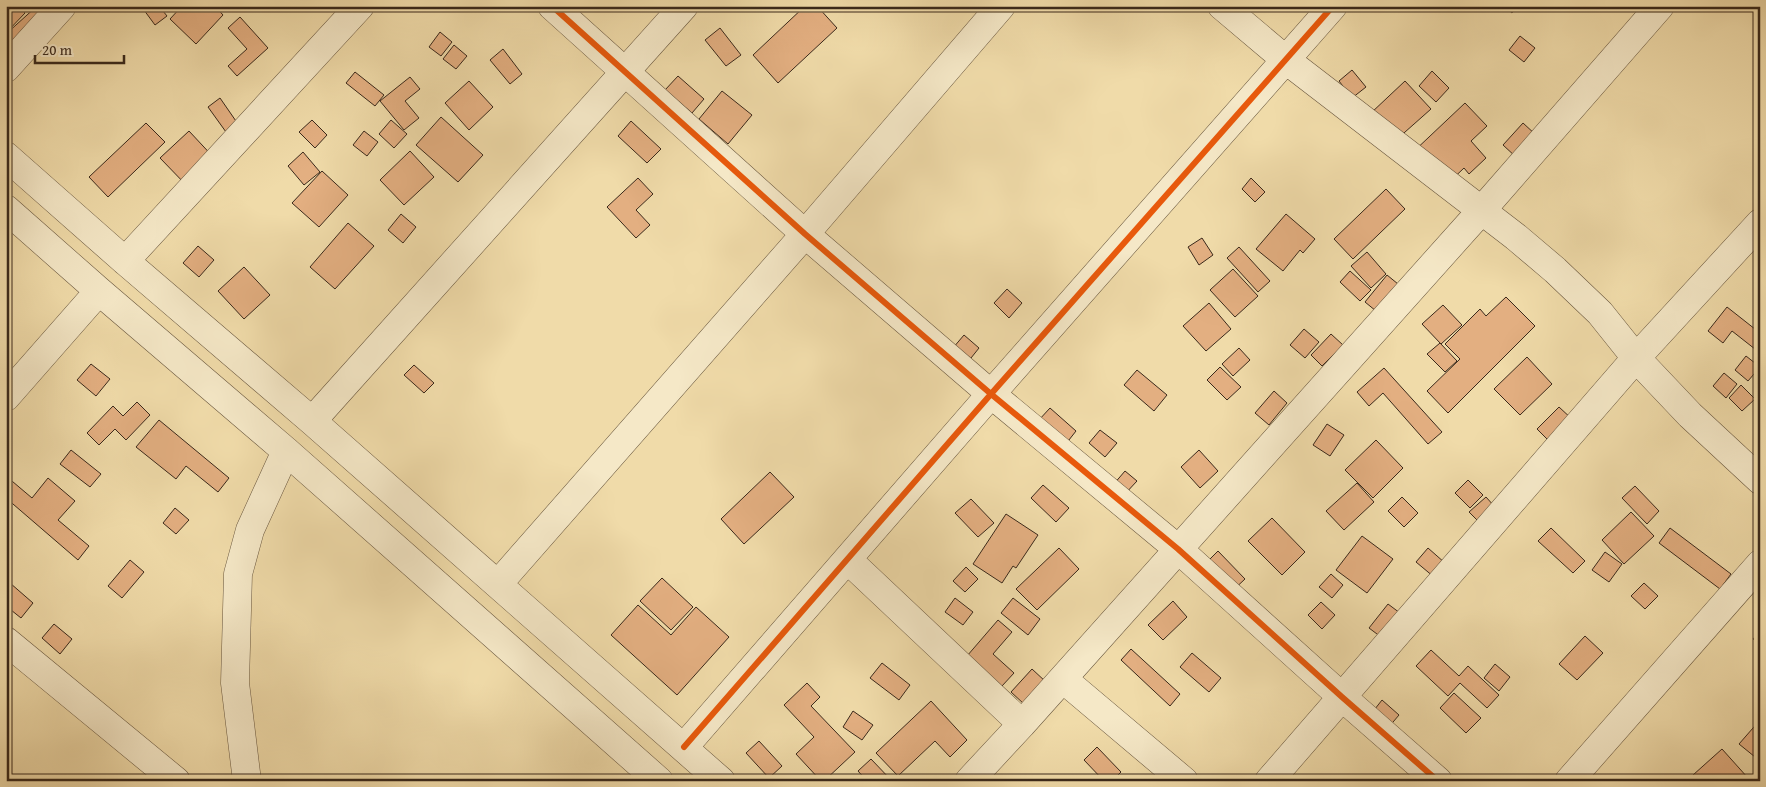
<svg xmlns="http://www.w3.org/2000/svg" width="1766" height="787" font-family="'Gentium Book Plus',serif">
<rect width="100%" height="100%" fill="#f0dba9"/>
<filter id="stains"><feTurbulence type="fractalNoise" baseFrequency=".004" numOctaves="4"/><feColorMatrix values="0 0 0 0 .2 0 0 0 0 .09 0 0 0 0 .02 0 0 0 .5 -.17"/></filter>
<radialGradient id="worn" r=".72"><stop offset=".6" stop-color="#630" stop-opacity="0"/><stop offset="1" stop-color="#630" stop-opacity=".3"/></radialGradient>
<!-- building -->
<path fill="#e3af81" stroke="#3a291b" d="M6 6H18L25 13 6 33Z
M37 6H62L13 52 6 44V34Z
M141 6H159L167 16 155 25Z
M182 6H215L223 15 196 44 170 19Z
M805 6H817L837 28 778 83 753 55Z
M1504 6H1517L1512 13Z
M240 17 268 48 237 76 228 66 247 49 228 28Z
M720 28 741 55 726 66 705 40Z
M440 32 452 42 441 56 429 47Z
M1520 36 1535 48 1524 62 1509 50Z
M454 45 467 56 456 69 443 59Z
M503 49 522 74 510 84 490 60Z
M1352 70 1366 87 1352 98 1339 81Z
M1432 71 1449 88 1436 102 1419 86Z
M355 72 384 95 375 106 346 83Z
M678 76 704 99 692 113 665 90Z
M410 77 420 89 405 101 419 118 404 130 380 101Z
M469 81 493 107 469 130 445 103Z
M1405 81 1431 109 1396 140 1371 113Z
M722 91 752 115 728 144 699 119Z
M220 98 238 124 226 132 208 107Z
M1465 103 1487 126 1471 141 1486 158 1469 174 1464 168 1443 188 1411 154Z
M441 117 483 155 458 182 416 145Z
M312 120 327 135 315 148 299 132Z
M391 120 407 134 394 148 379 134Z
M631 121 661 149 647 163 618 136Z
M146 123 165 142 108 197 89 177Z
M1523 123 1536 135 1516 157 1503 145Z
M189 131 217 161 189 188 160 158Z
M364 131 378 142 367 156 353 145Z
M410 151 434 177 404 205 380 180Z
M303 152 320 172 304 185 288 166Z
M322 171 348 195 319 227 292 203Z
M638 178 653 194 636 210 650 225 636 238 607 207Z
M1251 178 1265 192 1255 202 1242 189Z
M1386 189 1405 209 1353 259 1334 239Z
M401 214 416 227 403 243 388 230Z
M1286 214 1315 239 1303 253 1300 250 1283 271 1256 249Z
M348 223 374 246 335 289 310 267Z
M1202 238 1213 255 1199 265 1188 247Z
M198 246 214 260 199 277 183 263Z
M1239 247 1270 281 1258 292 1227 258Z
M1367 252 1386 274 1371 288 1351 266Z
M244 267 270 295 244 319 218 291Z
M1233 269 1258 296 1235 317 1210 290Z
M1350 271 1371 290 1360 301 1340 282Z
M1387 275 1398 284 1376 311 1365 302Z
M1007 289 1022 303 1009 318 994 303Z
M1506 297 1535 326 1448 413 1427 391 1460 359 1445 344 1480 309 1486 316Z
M1209 303 1231 329 1206 351 1183 326Z
M1443 305 1462 325 1441 344 1422 324Z
M1727 307 1760 333V353L1732 331 1723 343 1708 331Z
M1304 329 1319 342 1305 358 1290 345Z
M1331 334 1343 345 1322 366 1311 355Z
M964 335 979 348 963 368 947 355Z
M1440 343 1457 361 1445 372 1427 354Z
M1239 348 1250 360 1233 376 1222 364Z
M1746 356 1760 367 1748 381 1735 370Z
M1527 357 1552 384 1520 415 1494 389Z
M91 364 110 379 96 396 77 380Z
M414 365 434 383 424 393 404 375Z
M1220 367 1241 387 1227 400 1207 380Z
M1384 368 1442 432 1428 444 1383 393 1369 406 1357 392Z
M1137 370 1167 395 1154 411 1124 385Z
M1724 373 1737 384 1726 398 1713 386Z
M1741 385 1755 399 1742 411 1729 398Z
M1274 391 1287 403 1269 425 1255 413Z
M137 402 150 415 126 440 115 429 99 445 87 433 113 406 123 416Z
M1559 407 1573 420 1551 443 1537 429Z
M1050 408 1076 431 1065 445 1038 421Z
M159 420 229 478 218 492 186 466 176 479 136 447Z
M1327 424 1344 435 1330 456 1313 445Z
M1100 430 1117 443 1105 457 1089 443Z
M1376 440 1403 468 1373 498 1345 470Z
M71 450 101 474 90 487 60 464Z
M1199 450 1218 471 1200 488 1181 467Z
M1125 471 1137 481 1124 495 1113 485Z
M770 472 794 497 744 544 721 519Z
M6 476 32 498 48 478 75 501 58 520 89 546 78 560 6 498Z
M1468 480 1483 495 1470 508 1455 493Z
M1357 483 1374 502 1344 530 1326 511Z
M1043 485 1069 508 1056 522 1031 498Z
M1635 486 1659 511 1647 524 1622 498Z
M1402 497 1418 513 1404 527 1388 511Z
M1486 497 1495 507 1479 522 1469 512Z
M971 499 994 523 978 537 955 513Z
M175 508 189 520 176 534 163 523Z
M1631 512 1654 536 1624 564 1602 540Z
M1006 514 1038 535 1016 568 1013 566 1002 583 973 564Z
M1272 518 1305 552 1282 575 1248 541Z
M1551 528 1585 561 1573 573 1538 541Z
M1670 528 1731 574 1720 589 1659 543Z
M1362 536 1393 559 1367 593 1336 570Z
M1059 548 1079 569 1037 610 1016 589Z
M1428 548 1445 563 1434 577 1416 562Z
M1218 551 1245 579 1230 593 1204 565Z
M1605 552 1622 564 1609 582 1592 570Z
M130 560 144 572 122 598 108 586Z
M966 567 978 579 965 592 953 581Z
M1331 574 1343 585 1332 598 1319 587Z
M662 578 693 607 671 630 640 601Z
M10 583 33 603 21 618 6 606V588Z
M1644 583 1658 596 1645 609 1631 596Z
M955 598 973 612 963 625 945 612Z
M1013 598 1040 619 1028 635 1001 613Z
M1173 601 1187 617 1163 640 1148 625Z
M1321 602 1335 615 1322 629 1308 615Z
M1388 604 1400 613 1381 637 1369 628Z
M638 605 671 635 696 607 729 637 677 695 611 635Z
M998 620 1012 632 993 654 1014 673 1002 686 967 656Z
M54 624 72 639 60 654 42 638Z
M1760 631V645L1753 639Z
M1585 636 1603 653 1577 680 1559 664Z
M1131 649 1180 694 1170 706 1121 660Z
M1431 650 1459 676 1468 666 1499 695 1487 708 1460 683 1448 696 1416 666Z
M1192 653 1221 678 1209 692 1180 667Z
M882 663 910 685 899 700 870 678Z
M1495 664 1510 677 1499 691 1484 678Z
M1032 669 1046 682 1024 704 1011 692Z
M807 683 820 697 811 706 855 752 824 781H821L796 754 814 737 784 705Z
M1454 693 1481 718 1466 733 1440 708Z
M1382 700 1399 715 1388 728 1371 714Z
M931 701 967 740 950 757 935 741 898 776 876 753Z
M853 711 873 725 862 740 843 727Z
M1760 720V761L1739 744Z
M759 741 782 766 769 778 746 753Z
M1097 747 1121 772 1112 781H1104L1084 760Z
M1722 749 1748 778 1746 781H1698L1693 775Z
M871 759 892 781H867L858 771Z"/>
<g fill="none" stroke-linecap="round" stroke-linejoin="round">
<!-- street casing -->
<g stroke="#68563e" stroke-width="29">
<path id="street" d="M552 6 805 234 991 394 1178 549 1342 697 1438 781
M1222 6 1286 60 1516 237 1555 270 1600 313 1636 358 1690 415 1760 480
M6 68 62 6
M6 156 125 261 312 421 721 781
M6 209 99 291 286 451 659 781
M125 261 360 6
M6 397 99 291
M312 421 684 6
M848 560 1022 724 969 781
M498 584 805 234 1001 6
M6 641 176 781
M1063 679 1184 781
M1022 724 1481 211 1660 6
M684 747 991 394 1333 6
M247 781 235 683 238 574 250 530 286 451
M1269 781 1636 358 1760 223
M1569 781 1760 564"/>
</g>
<!-- street -->
<use href="#street" stroke="#f5e8c7" stroke-width="28"/>
<!-- cycleway casing -->
<g stroke="#f5e8c7" stroke-width="9">
<path id="cycleway" d="M552 6 805 234 991 394 1178 549 1342 697 1438 781
M684 747 991 394 1333 6"/>
</g>
<!-- cycleway -->
<use href="#cycleway" stroke="#e8590c" stroke-width="6"/>
</g>
<!-- margin -->
<rect width="1766" height="787" fill="none" stroke="#f0dba9" stroke-width="25"/>
<rect x="8" y="8" width="1751" height="772" fill="none" stroke="#3a291b" stroke-width="2.5"/>
<rect x="12" y="12" width="1741" height="762" fill="none" stroke="#3a291b"/>
<!-- scale -->
<path d="M35 55v8h89v-8" fill="none" stroke="#3a291b" stroke-width="2.5"/>
<text x="42" y="55" font-size="15" fill="#3a291b" stroke="#f5e8c7" stroke-width="4" paint-order="stroke">20 m</text>
<rect width="100%" height="100%" filter="url(#stains)"/>
<rect width="100%" height="100%" fill="url(#worn)"/>
</svg>
